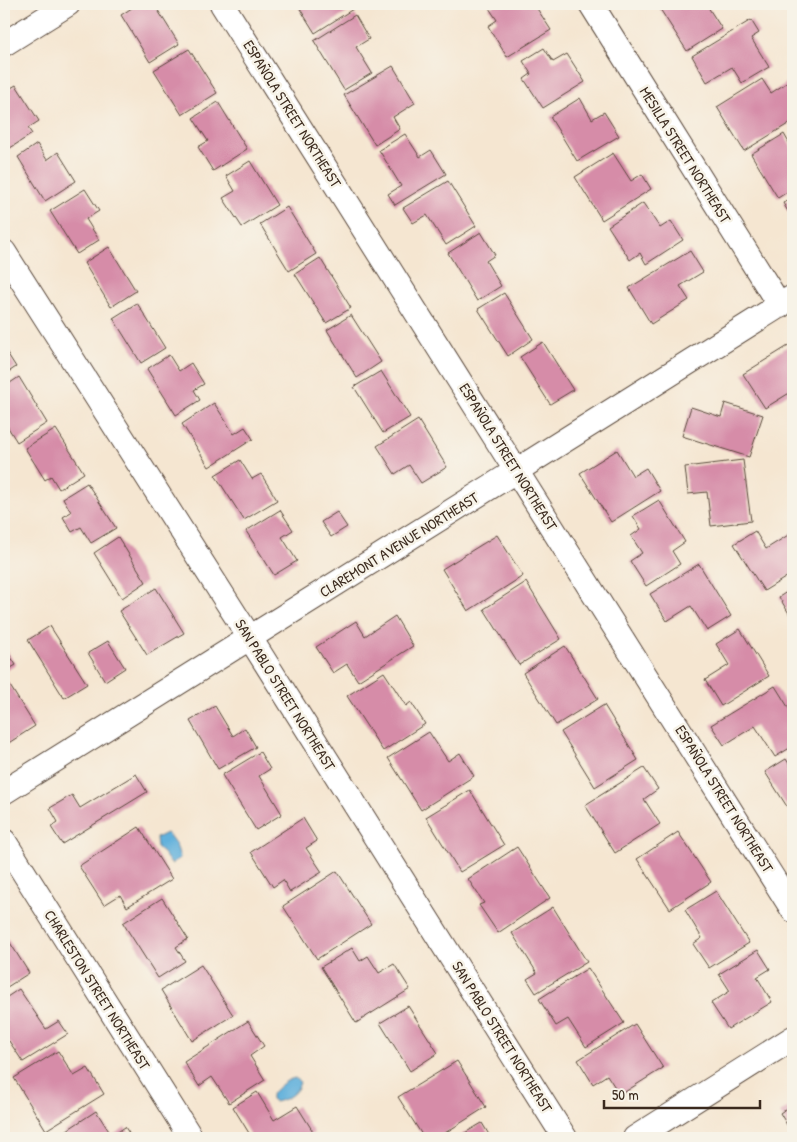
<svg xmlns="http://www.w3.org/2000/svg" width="797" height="1142" font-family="'Patrick Hand',sans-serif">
<rect width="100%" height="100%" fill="#f7f3e8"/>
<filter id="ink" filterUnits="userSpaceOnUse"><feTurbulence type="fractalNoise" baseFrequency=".02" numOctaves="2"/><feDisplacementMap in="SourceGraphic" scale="10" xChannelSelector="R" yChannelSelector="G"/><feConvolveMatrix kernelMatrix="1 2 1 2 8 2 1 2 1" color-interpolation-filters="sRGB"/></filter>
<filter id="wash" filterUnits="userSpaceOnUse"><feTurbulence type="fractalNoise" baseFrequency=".0096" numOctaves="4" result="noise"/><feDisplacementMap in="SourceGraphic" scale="20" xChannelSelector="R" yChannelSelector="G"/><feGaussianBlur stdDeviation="1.12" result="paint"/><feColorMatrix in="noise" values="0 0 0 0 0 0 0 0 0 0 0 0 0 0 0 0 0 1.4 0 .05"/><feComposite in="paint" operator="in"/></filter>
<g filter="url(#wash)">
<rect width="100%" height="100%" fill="#f5e6d1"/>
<!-- water -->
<path fill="#62b1dc" stroke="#4e6e7d" d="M166 833C174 839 178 848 180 858L171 864 163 853 157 848 156 838Z
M295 1078 300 1082C298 1093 286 1100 275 1102L271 1099V1095C278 1087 285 1080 295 1078Z"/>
<g id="blocks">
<!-- building -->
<path fill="#d68ca8" d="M138 4H154L179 44 150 62 121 15Z
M297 4H350L353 9 315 33Z
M497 4H534L551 30 507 57 488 26 497 20 489 8Z
M668 4H706L722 29 687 51 660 9Z
M355 15 369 39 356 47 372 73 344 90 314 41Z
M751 20 759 33 751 38 769 67 742 83 732 67 707 82 692 56Z
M544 48 553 62 567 54 585 82 543 108 524 79 531 74 523 61Z
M189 49 217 93 182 115 154 70Z
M393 66 415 103 393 117 400 129 375 145 344 95Z
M762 79 771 93 788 82 793 90V102L791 104 793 108V121L744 151 717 107Z
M16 85 39 121 28 128 32 134 7 150 4 145V92Z
M580 98 592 119 604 112 619 136 577 161 550 117Z
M218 102 247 149 213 171 198 147 208 141 193 118Z
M405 134 420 157 431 150 446 174 395 205 388 194 401 186 379 150Z
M784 134 793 150V188L778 198 751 154Z
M37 144 47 160 58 152 76 181 45 201 18 157Z
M613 153 631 181 642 174 651 189 602 220 575 177Z
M250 161 277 205 242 227 223 198 235 191 226 176Z
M448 181 476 226 446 245 427 215 413 223 403 208Z
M85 189 99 211 86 219 99 240 77 254 50 211Z
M793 197V220L783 203Z
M643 203 660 228 671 221 683 240 646 264 640 253 630 260 608 226Z
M287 207 316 254 289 271 260 224Z
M481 232 495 255 486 261 501 286 477 301 448 253Z
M109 247 136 291 111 307 84 263Z
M690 251 703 272 680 286 689 300 651 324 629 288Z
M320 258 351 308 326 323 295 274Z
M504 293 533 339 508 356 478 309Z
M137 303 165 348 141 363 113 318Z
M351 315 381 362 357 378 327 330Z
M543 342 573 390 550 404 520 357Z
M793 343V395L791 392 765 408 743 374Z
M4 348 16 367 4 375Z
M169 355 179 371 191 363 204 384 194 390 200 400 176 415 147 369Z
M381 371 410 417 383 433 354 387Z
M19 377 47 423 17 442 4 421V387Z
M214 403 234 434 245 427 253 439 209 467 182 424Z
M725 403 763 415 749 457 682 436 691 407 721 417Z
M418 420 447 467 421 483 409 465 395 474 377 446Z
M56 429 84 473 59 489 51 476 45 480 25 448Z
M617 450 633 476 646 468 660 491 611 522 580 473Z
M240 460 252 479 261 474 277 500 244 520 215 475Z
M743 460 751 521 711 526 707 492 688 494 685 467Z
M87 483 116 528 91 543 81 527 72 532 63 517 71 512 63 498Z
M659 500 685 542 672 551 680 564 646 586 630 561 642 553 631 536 641 529 633 516Z
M280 510 293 530 282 537 297 561 274 575 246 531Z
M337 512 347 527 331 537 321 522Z
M755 531 766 549 793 532V573L764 591 734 544Z
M497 535 523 576 468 611 442 569Z
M118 537 146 582 122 598 94 553Z
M699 564 731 616 707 631 691 606 667 621 650 594Z
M526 582 561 639 519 665 484 609Z
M156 588 184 633 147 655 119 611Z
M793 588V620L779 597Z
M395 616 413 646 358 681 347 664 333 673 316 647 356 621 365 636Z
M50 626 87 684 64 698 28 640Z
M740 629 769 676 721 706 705 680 729 665 716 644Z
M108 641 125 668 105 681 88 653Z
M4 646 16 665 4 672Z
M565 646 598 699 556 725 523 673Z
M384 672 406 706 411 702 425 724 383 751 347 696Z
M7 681 35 726 7 744 4 739V683Z
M775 686 793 715V746L775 757 755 726 724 745 711 725Z
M604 705 638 760 595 787 561 732Z
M215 706 233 736 245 728 256 747 218 769 190 721Z
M429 732 448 761 460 753 474 776 421 810 388 758Z
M260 752 270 769 259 776 282 814 256 830 222 775Z
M786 759 793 770V816L765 772Z
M644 768 658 789 644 799 660 824 615 853 585 805Z
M136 774 147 792 62 844 51 827 58 822 50 808 72 795 80 808Z
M470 790 504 845 460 872 426 817Z
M303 818 317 841 306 848 322 872 290 892 283 880 273 887 251 852Z
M139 827 172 879 127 907 120 895 104 905 79 866Z
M678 832 711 882 670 909 637 859Z
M517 847 550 898 498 933 479 905 484 903 468 879Z
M337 871 371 924 317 959 283 906Z
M716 891 749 943 709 968 693 944 702 938 685 910Z
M162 898 188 939 176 947 185 961 158 978 123 923Z
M553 907 587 962 536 993 527 979 537 973 512 933Z
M4 933 29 973 4 989Z
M352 948 360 961 368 956 379 973 394 964 410 989 356 1023 321 967Z
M758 950 770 969 757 977 772 1002 728 1029 711 1003 730 991 719 974Z
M201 965 233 1015 192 1041 161 990Z
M588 968 624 1023 586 1047 568 1019 556 1026 539 999Z
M19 989 46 1029 59 1021 68 1034 23 1062 9 1041 4 1044V999Z
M408 1006 438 1053 410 1071 380 1023Z
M248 1021 264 1046 250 1056 265 1080 229 1103 212 1077 199 1086 184 1062Z
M635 1024 663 1068 620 1095 607 1075 593 1084 578 1060Z
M58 1051 74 1076 88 1068 104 1094 46 1130 14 1078Z
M457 1061 486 1107 437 1138H424L398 1097Z
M793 1089V1100L789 1092Z
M257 1092 274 1120 297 1106 314 1133 305 1138H252L233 1107Z
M793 1104V1135L780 1113Z
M96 1111 112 1136 125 1127 132 1138H68L64 1132Z
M482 1123 491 1138H456Z"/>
</g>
</g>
<g filter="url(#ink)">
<use href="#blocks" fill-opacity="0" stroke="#574639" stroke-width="1"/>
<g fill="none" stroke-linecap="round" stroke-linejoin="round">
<!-- minor casing -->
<g stroke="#574639" stroke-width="26">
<path id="minor" d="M222 4 793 910
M591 4 780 306
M4 44 68 4
M4 252 250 638 565 1138
M4 792 793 297
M4 841 191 1138
M635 1138 793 1038"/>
</g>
<!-- minor -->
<use href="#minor" stroke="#fff" stroke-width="24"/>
</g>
</g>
<g text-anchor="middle" stroke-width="5" stroke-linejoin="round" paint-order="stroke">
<!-- street labels -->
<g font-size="15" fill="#3b2a1e" stroke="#f7f3e8">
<text transform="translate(292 114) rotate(58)" y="5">ESPAÑOLA STREET NORTHEAST</text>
<text transform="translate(685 155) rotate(58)" y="5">MESILLA STREET NORTHEAST</text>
<text transform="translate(508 457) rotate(58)" y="5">ESPAÑOLA STREET NORTHEAST</text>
<text transform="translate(399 545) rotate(-32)" y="5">CLAREMONT AVENUE NORTHEAST</text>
<text transform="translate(285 695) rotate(58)" y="5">SAN PABLO STREET NORTHEAST</text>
<text transform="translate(724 799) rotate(58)" y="5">ESPAÑOLA STREET NORTHEAST</text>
<text transform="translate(97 990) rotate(58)" y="5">CHARLESTON STREET NORTHEAST</text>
<text transform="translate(502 1037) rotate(58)" y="5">SAN PABLO STREET NORTHEAST</text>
</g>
</g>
<!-- margin -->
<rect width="797" height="1142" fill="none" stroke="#f7f3e8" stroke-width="20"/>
<!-- scale -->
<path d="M604 1100v8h156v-8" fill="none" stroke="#3b2a1e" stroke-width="2.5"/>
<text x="612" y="1100" font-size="15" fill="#3b2a1e" stroke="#f7f3e8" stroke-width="4" paint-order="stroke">50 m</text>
</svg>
